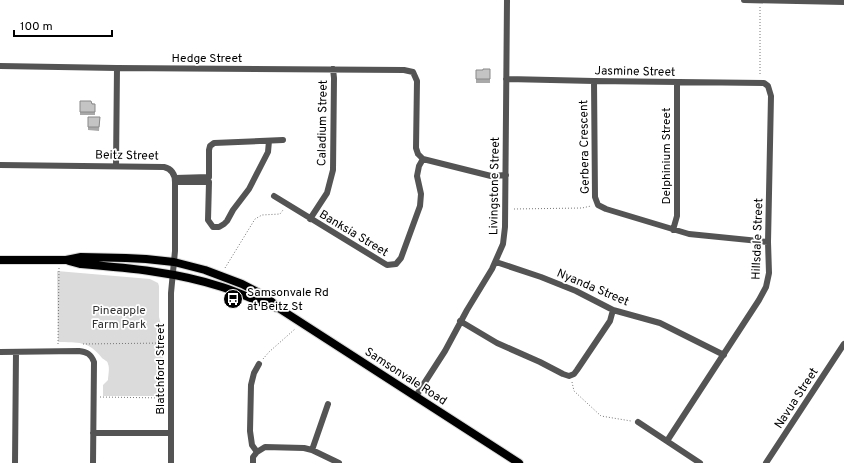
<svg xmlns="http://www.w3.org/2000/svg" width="844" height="463" font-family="Overpass,sans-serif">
<rect width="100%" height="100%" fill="#fff"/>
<!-- green -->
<path fill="#dbdbdb" d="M57 271 150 279 158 283 159 286V317L163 333V396H103V385L108 380C108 376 110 368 108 364 108 361 104 360 102 358 88 340 78 343 58 342Z"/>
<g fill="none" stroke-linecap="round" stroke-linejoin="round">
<!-- major casing -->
<g stroke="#dbdbdb" stroke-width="10">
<path id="major" d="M0 260H66L81 257 126 258 146 259 174 262 205 270 242 284 265 296 280 309 519 463
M69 261 80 264C128 268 177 272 222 287 241 293 258 302 277 308"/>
</g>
<!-- path -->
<path stroke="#767676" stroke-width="1" stroke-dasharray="1 2" stroke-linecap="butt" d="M760 7V76
M514 209 582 208 591 206
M225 268 255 219 262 215 280 214 283 210
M58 344 59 268
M83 344 165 343
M263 359 269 352 295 329
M572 382 574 391 601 416 631 421
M413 384 419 379
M100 397 164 398"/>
<!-- minor -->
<path stroke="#545454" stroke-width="6" d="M744 0 844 2
M0 66 117 68 404 70 413 72 417 81 416 148 418 154 423 159 491 176 506 175
M506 79 594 81 764 83 768 86 771 96 768 242 769 273 766 287 759 300 667 441
M594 81 595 197 598 205 606 209 689 234 768 242
M0 165 164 167C172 169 175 174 175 182V251L171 293V463
M116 166 117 68
M175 178 209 177V150L210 146 214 143 283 140
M175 182H209L208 220 213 227H219L224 224 227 221 233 210 249 189 268 152 269 141
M274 196 387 265 396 264 401 258 420 206 421 194 417 176 419 166 423 159
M310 219 327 193 333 170 334 78 333 69
M673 230 677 216V82
M496 262 541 277 576 291 613 310 660 323 724 355
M460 321 497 343 540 362 563 374 569 376 574 374 577 370 610 321 613 310
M0 352 79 351C87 352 91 354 94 362L93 463
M416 396 445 351 467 310 492 269 503 244 505 227 507 0
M638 422 700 463
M93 433H171
M312 450 328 404
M257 452 252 445 250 431 251 385 254 373 259 364
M15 463 16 352
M253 463V457L257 452 265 447 304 448 312 450 339 463
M766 463 844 344"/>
<!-- major -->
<use href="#major" stroke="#000" stroke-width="8"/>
</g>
<!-- wall -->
<path fill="#a9a9a9" d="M490 69V83H476V70H483Z
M80 101 95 104V115H80Z
M100 117 99 131 88 130V127Z"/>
<!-- building -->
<path fill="#c4c4c4" stroke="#898989" d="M483 69H490V79H476V70H483Z
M80 101H91L92 104H95V112H80Z
M88 117H100L99 127H88Z"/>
<!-- icons -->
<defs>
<g id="bus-disc" transform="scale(1)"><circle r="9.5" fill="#000" stroke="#fff"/><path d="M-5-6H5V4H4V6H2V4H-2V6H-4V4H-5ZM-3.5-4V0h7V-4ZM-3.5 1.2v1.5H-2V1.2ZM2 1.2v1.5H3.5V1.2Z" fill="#fff"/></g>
</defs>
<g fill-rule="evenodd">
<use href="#bus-disc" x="233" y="299"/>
</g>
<g text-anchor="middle" stroke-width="3.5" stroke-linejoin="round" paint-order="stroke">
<!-- street labels -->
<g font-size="12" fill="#000" stroke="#fff">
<text x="207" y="62">Hedge Street</text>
<text transform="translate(635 71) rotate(1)" y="4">Jasmine Street</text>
<text transform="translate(322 123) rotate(-89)" y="4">Caladium Street</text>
<text transform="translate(584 147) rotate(-91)" y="4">Gerbera Crescent</text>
<text transform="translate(127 155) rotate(1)" y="4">Beitz Street</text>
<text transform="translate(666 156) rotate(-90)" y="4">Delphinium Street</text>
<text transform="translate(494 186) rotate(-89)" y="4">Livingstone Street</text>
<text transform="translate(354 233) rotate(31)" y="4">Banksia Street</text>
<text transform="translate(757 239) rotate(-88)" y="4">Hillsdale Street</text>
<text transform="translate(593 287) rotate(23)" y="4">Nyanda Street</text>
<text transform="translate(160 369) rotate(-90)" y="4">Blatchford Street</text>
<text transform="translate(406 376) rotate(33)" y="4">Samsonvale Road</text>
<text transform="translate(796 398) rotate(-57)" y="4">Navua Street</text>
</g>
<!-- poi labels -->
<g font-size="12" fill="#000" stroke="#fff" text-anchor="start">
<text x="247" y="296">Samsonvale Rd<tspan x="247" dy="14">at Beitz St</tspan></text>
</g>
<!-- park labels -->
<g font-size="12" fill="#323232" stroke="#fff">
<text x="119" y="314">Pineapple<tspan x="119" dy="14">Farm Park</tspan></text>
</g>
</g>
<!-- scale -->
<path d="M14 30v6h98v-6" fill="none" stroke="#000000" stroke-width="2"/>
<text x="20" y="30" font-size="12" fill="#000000" stroke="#ffffff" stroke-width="3" paint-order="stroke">100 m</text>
</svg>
